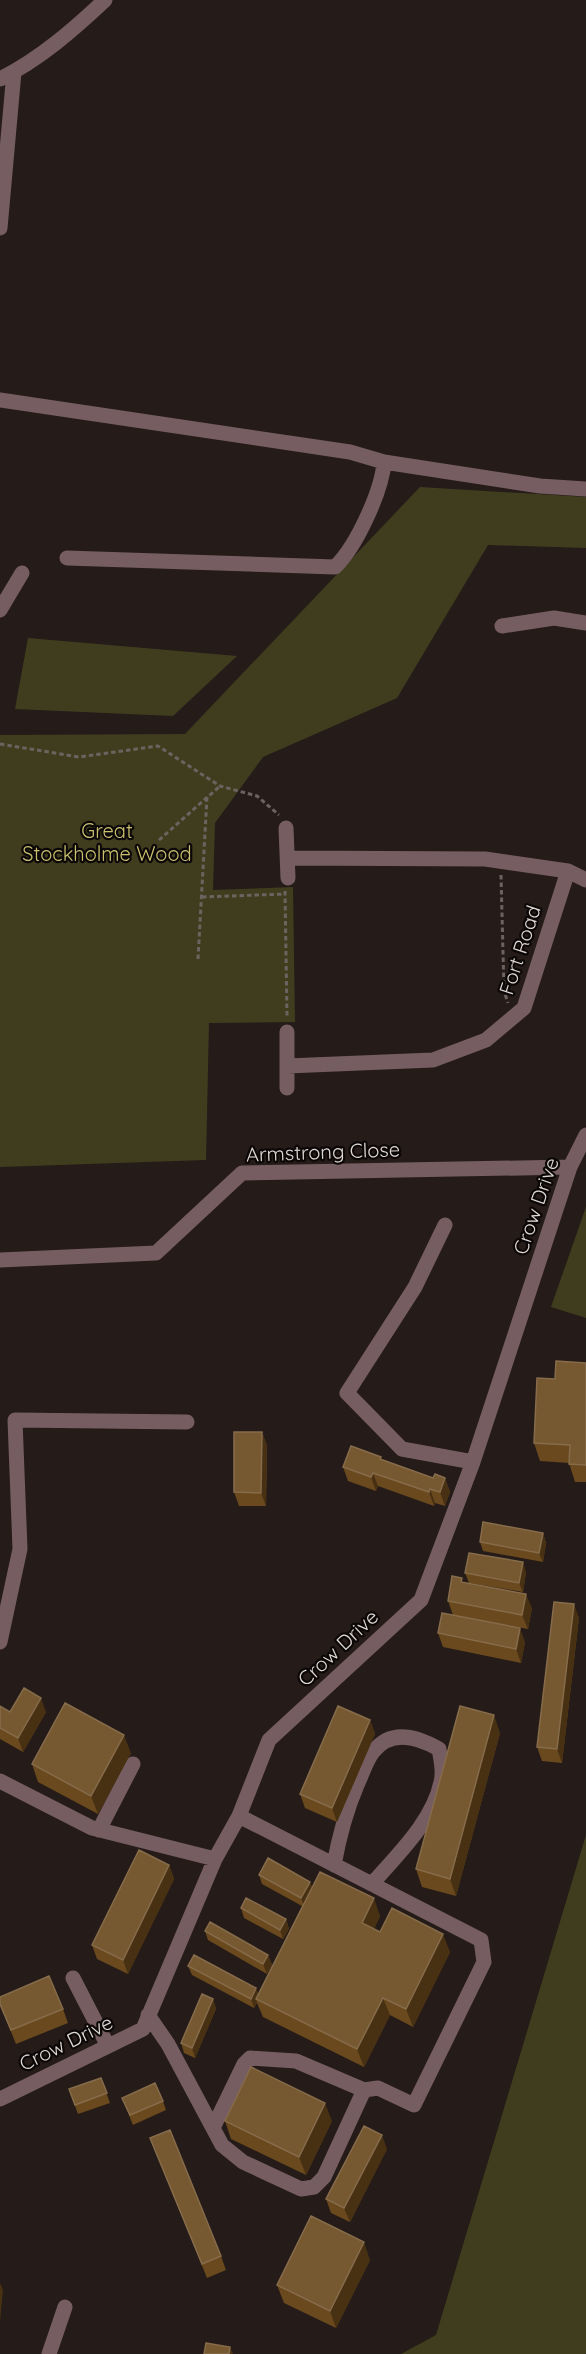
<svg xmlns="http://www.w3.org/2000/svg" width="586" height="2354" font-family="Quicksand,sans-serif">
<rect width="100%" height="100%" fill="#251b18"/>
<!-- green -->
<path fill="#403d1f" d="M420 487 586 497V548L488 545 397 698 263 757 215 823 213 890 293 887 295 1022 209 1023 206 1160 0 1167V735L185 734Z
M28 638 237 656 173 716 15 709Z
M586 1207V1318L551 1307Z
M586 1835V2354H401L436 2335Z"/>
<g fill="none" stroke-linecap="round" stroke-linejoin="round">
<!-- path -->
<path stroke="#6c6361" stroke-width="3" stroke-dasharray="4.5 3" stroke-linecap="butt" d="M0 744 79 757 158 746 220 786 257 796 279 815
M159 840 220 786
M501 875 504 991 508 1003
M285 891 287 1016
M202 897 285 894
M198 959 207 797"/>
<!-- minor -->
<path stroke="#765d61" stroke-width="15" d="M0 79C40 59 73 30 105 0
M0 228 14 72
M0 400 350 452 384 462C382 491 356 547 335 567L67 558
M384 462 540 486 586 489
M0 610 22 573
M502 626 554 618 586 623
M286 828 288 878
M288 858 485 859 568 871 586 880
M287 1032V1088
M287 1066 433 1060 486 1040 524 1008 568 871
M445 1225 415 1287 347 1393 402 1449 473 1462
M0 1260 156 1253 242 1173 570 1167
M0 1642 20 1549 15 1420 187 1422
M0 1781 92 1828 215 1859
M99 1830 133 1764
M334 1865C339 1837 346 1811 357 1785 362 1775 366 1761 373 1752 391 1728 418 1737 439 1749 441 1760 444 1771 441 1782 433 1821 398 1854 372 1884
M73 1978 108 2046
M148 2015 168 2044 222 2145 243 2162 301 2189 314 2187 324 2177 364 2090 378 2088 414 2105 484 1962 481 1940 239 1816
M0 2099 143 2029 215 1859 239 1816 269 1740 421 1600 473 1462 570 1167 586 1135
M213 2128 244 2064 250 2058 296 2061 364 2090
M49 2354 65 2307"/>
</g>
<!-- wall -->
<path fill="#69491d" d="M586 1363V1482H575L569 1463 540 1461 534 1443 555 1379Z
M262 1432 267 1446 266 1506H239L234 1492Z
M381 1457 382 1460 433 1478H445L450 1492 445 1506 435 1503 434 1506 378 1486 376 1491 348 1481 343 1467Z
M543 1533 546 1543 543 1562 483 1551 480 1542Z
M526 1572 523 1592 469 1583 465 1573Z
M448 1601 532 1608 528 1629 453 1615Z
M579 1618 562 1763 542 1761 537 1747Z
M438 1633 525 1642 521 1663 443 1647Z
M0 1706 10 1712H46L23 1752 0 1739Z
M370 1720 375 1734 337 1822 305 1808 300 1794Z
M500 1733 456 1896 422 1887 416 1869Z
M131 1753 98 1814 38 1782 32 1764Z
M169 1865 174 1879 128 1974 97 1959 92 1945Z
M259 1875 312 1886 380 1916 374 1929 380 1932 450 1952 413 2027 390 2015 364 2067 263 2017 257 2003 254 2008 192 1975 188 1966 259 1994 302 1906 262 1884Z
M241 1908 286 1919 289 1929 283 1939 244 1918Z
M205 1931 268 1955 272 1965 267 1974 208 1940Z
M213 1999 216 2009 195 2058 184 2053 181 2043Z
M0 2005 63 2009 68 2023 16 2044Z
M101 2078 110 2103 78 2114 69 2089Z
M122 2098 163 2101 166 2110 133 2125Z
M225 2121H332L306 2175 231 2139Z
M150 2138 221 2256 226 2270 207 2278Z
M387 2149 350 2222 331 2213 326 2199Z
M370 2260 336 2328 284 2303 277 2285Z"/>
<!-- shaded-wall -->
<path fill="#483013" d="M262 1432 267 1446 266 1506 261 1493Z
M373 1473 378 1486 376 1491 371 1477Z
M445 1478 450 1492 445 1506 440 1492Z
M430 1489 435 1503 434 1506 429 1492Z
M543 1533 546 1543 543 1562 539 1553Z
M523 1562 526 1572 523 1592 519 1583Z
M526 1594 532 1608 528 1629 522 1615Z
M574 1604 579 1618 562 1763 557 1749Z
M520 1628 525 1642 521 1663 516 1649Z
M41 1698 46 1712 23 1752 18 1738Z
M494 1715 500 1733 456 1896 450 1879Z
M370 1720 375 1734 337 1822 332 1808Z
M124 1735 131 1753 98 1814 91 1796Z
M169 1865 174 1879 128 1974 123 1960Z
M310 1882 314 1891 305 1908 301 1898Z
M374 1898 380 1916 368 1941 362 1923Z
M286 1919 289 1929 283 1939 280 1930Z
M443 1934 450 1952 413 2027 406 2009Z
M268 1955 272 1965 267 1974 263 1964Z
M256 1988 260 1998 256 1999 257 2003 254 2008 251 1999Z
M383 1998 390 2015 364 2067 357 2049Z
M213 1999 216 2009 195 2058 192 2048Z
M325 2103 332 2121 306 2175 299 2157Z
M382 2135 387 2149 350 2222 344 2208Z
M364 2242 370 2260 336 2328 330 2311Z
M0 2283 3 2290 0 2322Z
M230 2347 233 2354H229Z"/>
<!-- building -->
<path fill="#765831" stroke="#866c4b" stroke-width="1.5" d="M556 1361 586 1363V1465L569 1464 570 1445 534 1443 537 1378 555 1379Z
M234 1432H262L261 1493 234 1492Z
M351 1446 381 1457 380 1459 433 1478 435 1474 445 1478 440 1492 430 1489 429 1492 373 1473 371 1477 343 1467Z
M483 1522 543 1533 539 1553 480 1542Z
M469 1553 523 1562 519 1583 465 1573Z
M452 1576 462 1578 461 1582 526 1594 522 1615 448 1601Z
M554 1602 574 1604 557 1749 537 1747Z
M442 1613 520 1628 516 1649 438 1633Z
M24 1688 41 1698 18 1738 0 1728V1706L10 1712Z
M65 1703 124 1735 91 1796 32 1764Z
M338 1706 370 1720 332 1808 300 1794Z
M460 1706 494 1715 450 1879 416 1869Z
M139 1850 169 1865 123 1960 92 1945Z
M268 1858 310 1882 301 1898 259 1875Z
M320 1872 374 1898 362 1923 380 1932 392 1908 443 1934 406 2009 383 1998 357 2049 256 1999Z
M246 1898 286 1919 280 1930 241 1908Z
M210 1922 268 1955 263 1964 205 1931Z
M194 1955 256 1988 251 1999 188 1966Z
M49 1976 63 2009 11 2030 0 2004V1997Z
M202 1994 213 1999 192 2048 181 2043Z
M251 2067 325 2103 299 2157 225 2121Z
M101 2078 107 2093 75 2105 69 2089Z
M155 2083 163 2101 130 2115 122 2098Z
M364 2126 382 2135 344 2208 326 2199Z
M170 2130 221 2256 202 2264 150 2138Z
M311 2216 364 2242 330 2311 277 2285Z
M206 2343 230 2347 229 2354H204Z"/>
<g text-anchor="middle" stroke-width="4.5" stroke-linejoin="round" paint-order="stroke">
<!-- park labels -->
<g font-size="20" fill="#cbc06d" stroke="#0b0706">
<text x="107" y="838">Great<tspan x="107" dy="23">Stockholme Wood</tspan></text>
</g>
<!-- street labels -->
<g font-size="20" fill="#e0d9d7" stroke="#0b0706">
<text transform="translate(520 950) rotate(-72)" y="7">Fort Road</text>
<text transform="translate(323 1152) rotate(-2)" y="7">Armstrong Close</text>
<text transform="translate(536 1206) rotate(-71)" y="7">Crow Drive</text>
<text transform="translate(338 1648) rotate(-43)" y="7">Crow Drive</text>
<text transform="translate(66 2043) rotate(-26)" y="7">Crow Drive</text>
</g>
</g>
</svg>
